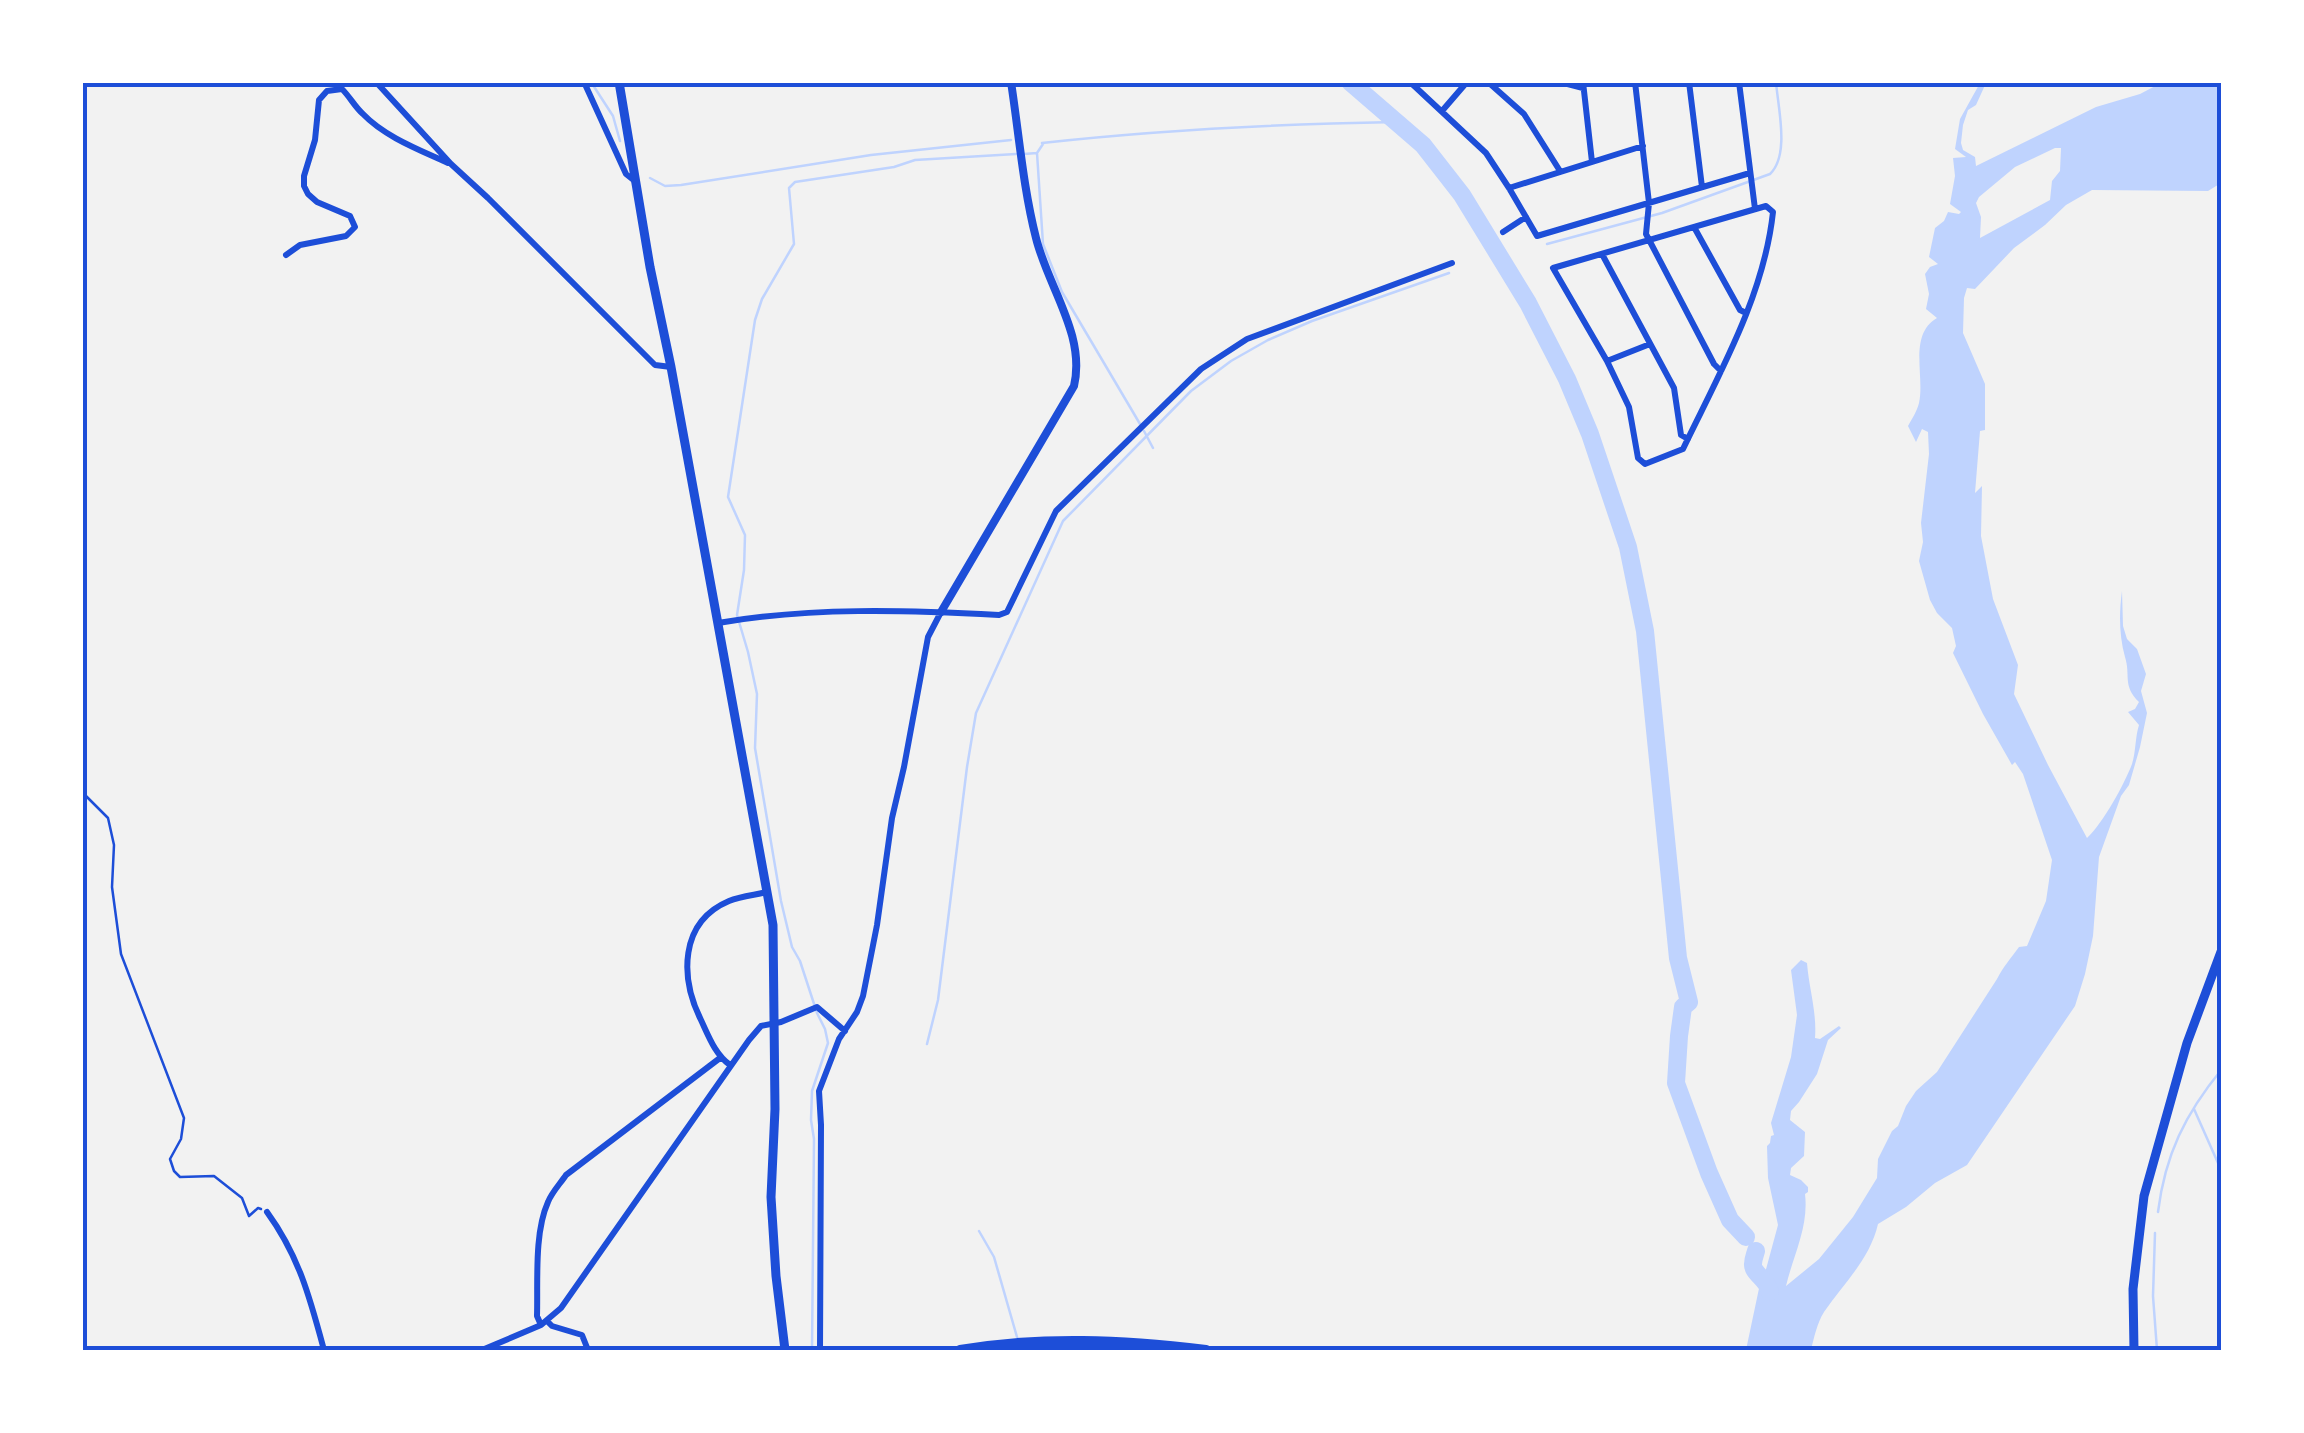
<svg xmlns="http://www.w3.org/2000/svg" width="2304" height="1433" font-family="Overpass,sans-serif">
<rect width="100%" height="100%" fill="#f2f2f2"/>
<!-- water -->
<path fill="#bfd3fe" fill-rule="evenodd" d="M1980 83H1986L1976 105 1968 110 1963 125 1961 143 1963 150 1975 157 1976 166 2096 107 2140 94 2161 83H2221V183L2208 191 2092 190 2066 205 2045 225 2014 248 1975 289 1967 288 1964 298 1963 333 1985 384V430L1980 431 1975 493 1982 486 1981 536 1993 599 2018 665 2014 694 2048 765 2087 838C2103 823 2124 785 2132 764 2136 752 2135 737 2139 725L2128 712 2135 709 2139 702C2122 685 2131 676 2125 657 2119 635 2119 614 2122 591L2123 626 2127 639 2137 649 2146 674 2141 691 2147 713 2140 747 2129 785 2121 796 2099 857 2093 936 2085 974 2075 1006 1967 1165 1935 1183 1906 1207 1878 1224C1870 1259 1844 1283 1824 1312 1817 1323 1814 1338 1811 1350H1746L1761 1279 1749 1257 1755 1255 1758 1270 1765 1273 1778 1225 1768 1178 1767 1146 1770 1143 1771 1136 1774 1135 1771 1123 1791 1057 1797 1015 1791 970 1801 960 1807 963C1809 989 1817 1012 1815 1038L1820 1039 1839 1026 1841 1028 1828 1040 1817 1074 1799 1102 1791 1111 1790 1120 1805 1132 1804 1156 1791 1168 1790 1175 1801 1180 1808 1187V1192L1805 1194C1809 1227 1793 1256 1786 1286L1819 1259 1853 1217 1877 1178 1878 1159 1892 1131 1898 1126 1906 1106 1916 1091 1937 1072 1997 979C2003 967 2011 958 2019 947L2027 946 2046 901 2052 860 2023 774 2015 762 2012 765 1983 714 1953 653 1956 646 1952 628 1937 613 1930 600 1919 561 1923 542 1921 523 1929 454 1928 432 1922 429 1916 442 1908 426C1912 419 1917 411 1919 403 1925 376 1908 335 1937 318L1926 309 1929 294 1925 274 1930 267 1938 264 1929 257 1935 228 1944 221 1948 212 1959 214 1961 212 1950 204 1955 176 1953 158 1966 157 1955 149 1960 119ZM2055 148H2061L2060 171 2052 181 2050 200 1980 238 1981 217 1976 203 1979 197 2015 167Z"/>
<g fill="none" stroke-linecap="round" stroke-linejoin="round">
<!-- stream -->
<path stroke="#bfd3fe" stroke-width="2.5" d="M591 82 613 116 620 141
M1042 143C1160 130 1278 124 1396 122
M1043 144 1037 153 1043 244 1062 292 1140 424
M1024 154 1037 153
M650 178 665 186 681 185 871 155 1011 140
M1547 244 1662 213 1770 174C1790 155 1778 108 1776 82
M1144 431 1153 448
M927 1044 938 1000 967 767 976 713 1063 521 1191 391 1231 361 1268 340 1312 321 1449 273
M2194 1109 2222 1172
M2158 1212C2165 1155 2185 1114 2222 1069
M979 1231 994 1257 1017 1337
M2155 1233 2153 1296 2157 1350
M812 1350 814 1139 811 1120 812 1091 828 1043 825 1029 817 1013 800 961 792 947 781 901 755 748 757 694 748 652 737 615 744 570 745 535 728 497 755 320 762 299 794 244 789 188 795 182 894 167 915 160 1016 154"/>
<!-- river -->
<path stroke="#bfd3fe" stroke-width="18" d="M1350 82 1423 145 1462 195 1528 303 1567 379 1590 434 1628 547 1645 631 1678 958 1689 1002 1683 1007 1679 1036 1676 1083 1709 1173 1730 1220 1746 1237
M1756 1251C1755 1255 1753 1259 1753 1264 1752 1273 1768 1280 1770 1292"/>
<!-- path -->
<path stroke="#1d4ed8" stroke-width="2.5" d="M82 789 84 794 108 818 114 845 112 887 121 954 184 1118 181 1139 170 1159 174 1171 180 1177 214 1176 242 1198 249 1216 258 1208 261 1209"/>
<!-- minor -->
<path stroke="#1d4ed8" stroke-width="6" d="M376 82 451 164 488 198 655 365 671 367
M584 82 626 174 636 182
M1410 82 1486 153 1509 188 1537 236 1750 173
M1488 82 1524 114 1560 171
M1560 82 1583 88
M1583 82 1592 162
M1635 82 1649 203 1646 234 1714 364 1721 371
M1689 82 1702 187
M1739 82 1755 209
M1442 111 1467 82
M1509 188 1643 146
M1766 206 1773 212C1764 296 1719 374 1683 449L1645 464 1638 458 1629 407 1607 361 1553 268Z
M1694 227 1740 310 1746 313
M1503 232 1526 217
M1602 254 1674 388 1681 435 1688 439
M286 255 300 245 346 236 355 227 350 216 317 202 308 194 304 186V176L315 140 319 100 327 91 342 89C350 97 355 107 363 114 385 137 420 150 448 163
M1607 361 1650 344
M718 623C810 607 906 610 999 615L1007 612 1056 511 1201 369 1247 339 1452 263
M730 1065C715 1054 709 1037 701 1020 680 978 679 922 729 901 741 896 755 895 767 892
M267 1212C299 1256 310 1298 324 1350
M547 1321 552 1326 582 1335 588 1350
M541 1325 537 1316C538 1282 534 1233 548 1202 552 1192 560 1184 566 1175L720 1058
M482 1350 541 1325 561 1308 749 1040 761 1026 781 1022 817 1007 845 1031
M820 1350 821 1125 819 1091 839 1039 857 1012 863 996 877 925 892 818 904 767 928 637 941 612"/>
<!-- tertiary -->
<path stroke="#1d4ed8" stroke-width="8" d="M941 612 1074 386C1086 335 1048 287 1036 238 1023 187 1019 134 1011 82"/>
<!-- primary -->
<path stroke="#1d4ed8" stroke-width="9" d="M619 82 650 267 671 367 773 925 775 1109 771 1197 776 1276 785 1350
M2134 1350 2133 1289 2144 1196 2187 1043 2222 949"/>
<!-- trunk -->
<path stroke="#1d4ed8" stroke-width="10" d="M960 1350C1043 1336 1123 1340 1206 1350"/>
</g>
<!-- border -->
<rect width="2304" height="1433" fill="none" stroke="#ffffff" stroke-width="170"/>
<rect x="85" y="85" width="2134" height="1263" fill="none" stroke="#1d4ed8" stroke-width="4"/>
</svg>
